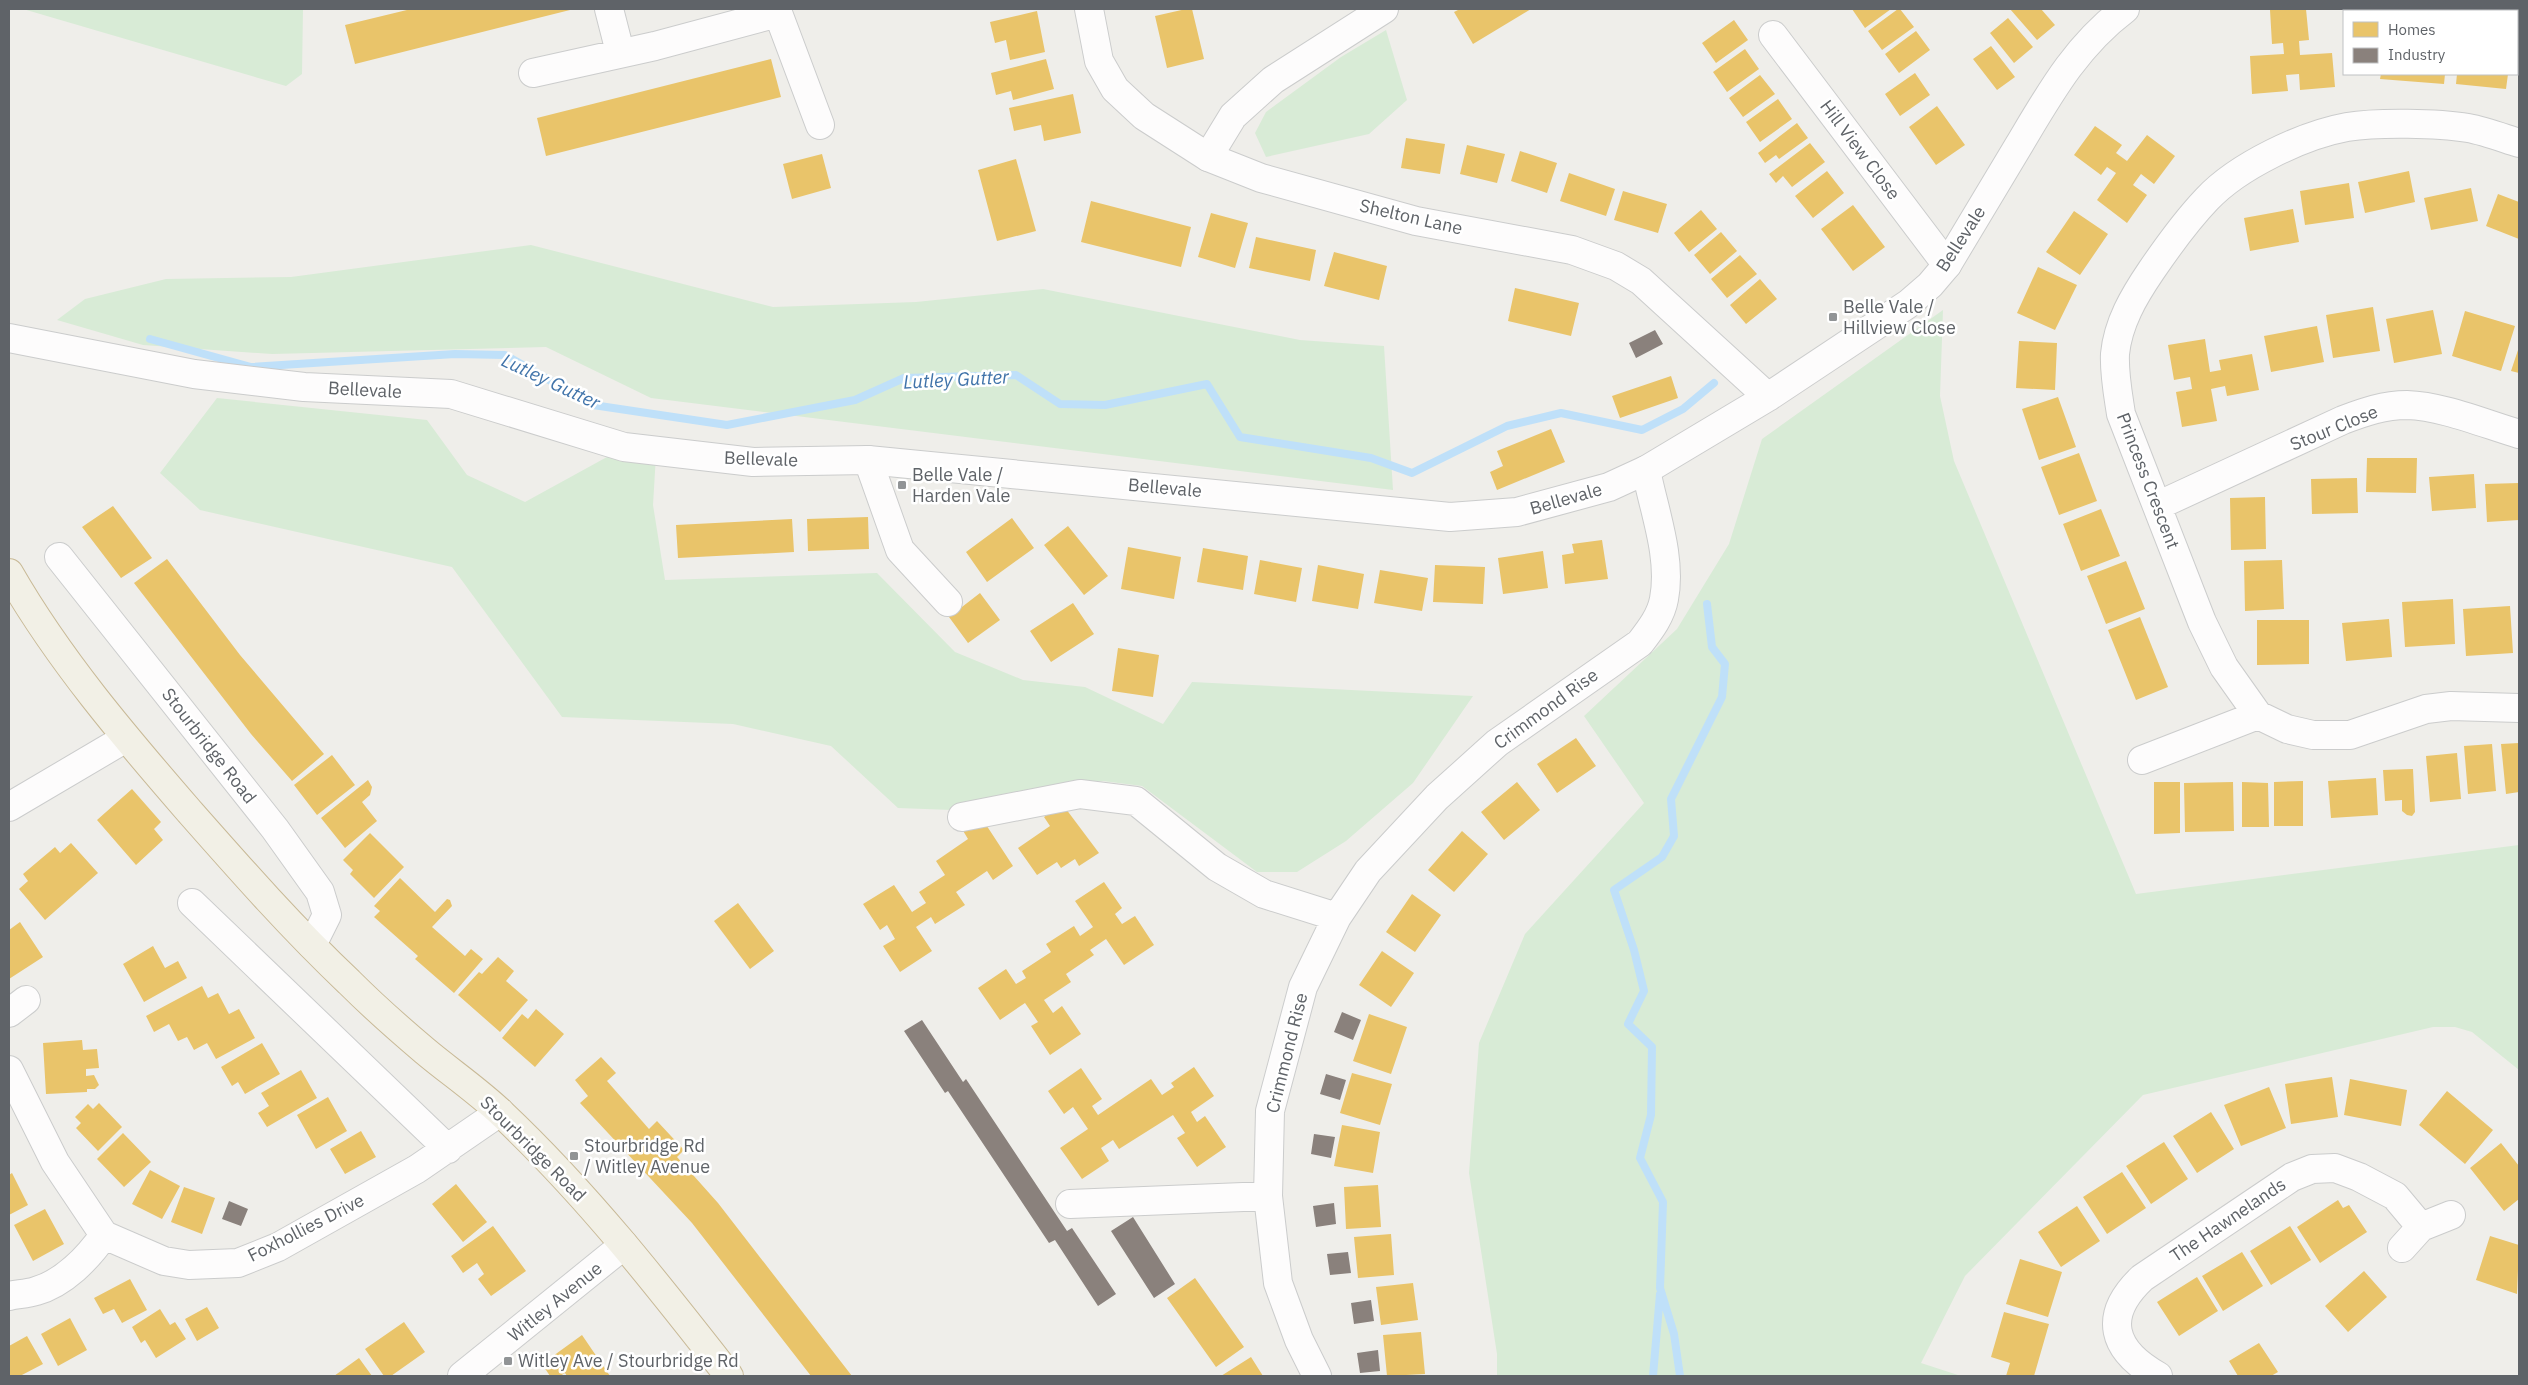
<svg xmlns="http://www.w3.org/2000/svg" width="2528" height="1385" font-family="'IBM Plex Sans',sans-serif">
<rect width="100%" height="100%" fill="#efeeea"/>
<!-- green -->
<path fill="#d8ebd6" d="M23 9H303L302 74 286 86Z
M1386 30 1407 100 1369 134 1266 157 1255 133 1266 112 1341 57Z
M531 245 773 307 916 302 1043 289 1300 340 1384 346 1393 490 651 398 546 347 272 354 143 345 57 320 85 299 166 279 291 277Z
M1943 310 1940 396 1954 461 2136 894 2519 845V1070L2472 1032 2455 1027H2433L2143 1095 1965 1276 1921 1363 1961 1376H1497V1354L1469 1173 1479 1043 1525 934 1644 803 1584 716 1677 629 1729 544 1762 439Z
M217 398 427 420 467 475 525 502 607 457 656 455 653 505 665 580 877 573 955 652 1023 680 1085 687 1163 724 1192 682 1473 696 1413 783 1346 841 1297 872H1257L1142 786 1103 781 1070 784 952 810 898 808 831 746 733 724 562 717 452 567 200 510 160 473Z"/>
<!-- homes -->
<path fill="#e9c46a" d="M411 9H574L355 64 345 25Z
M1186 9H1192L1204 59 1167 68 1155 16Z
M1460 9H1531L1473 44 1454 12Z
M1852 9H1891L1865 28Z
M1898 9H1900L1914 27 1882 50 1868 31Z
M2010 9H2041L2055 25 2037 40Z
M2306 9 2309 40 2299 41 2300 55 2332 53 2335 87 2300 90 2299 74 2286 75 2288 91 2252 94 2250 56 2284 54 2283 43 2272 44 2270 10Z
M1037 11 1045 52 1010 60 1006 40 995 43 990 22Z
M2008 18 2033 47 2014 63 1990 33Z
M1734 20 1748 40 1716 63 1702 43Z
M1916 31 1930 50 1899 73 1885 54Z
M1991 46 2015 77 1997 90 1973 59Z
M1745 49 1759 69 1727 92 1713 72Z
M771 59 781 97 546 156 537 118Z
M1046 59 1054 89 1013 100 1011 91 996 95 991 73Z
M1915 73 1930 95 1900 116 1885 94Z
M2381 74H2445L2444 84 2380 79Z
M2457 74H2508L2506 89 2456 84Z
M1760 75 1775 94 1743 117 1729 98Z
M1073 94 1081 133 1044 141 1041 125 1014 131 1009 108Z
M1778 99 1792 119 1760 142 1746 122Z
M1937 106 1965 145 1936 165 1909 127Z
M1797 123 1808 138 1779 159 1776 155 1765 163 1758 153Z
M2095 126 2122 145 2116 153 2127 161 2147 135 2175 156 2154 184 2141 174 2133 185 2147 195 2127 223 2097 200 2116 173 2107 167 2101 175 2074 155Z
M1406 138 1445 144 1440 174 1401 168Z
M1810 143 1825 162 1792 187 1783 176 1776 183 1769 174Z
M1467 145 1505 154 1497 183 1460 174Z
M1520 151 1557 163 1547 193 1511 181Z
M822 154 831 188 792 199 783 164Z
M1016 159 1036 231 997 241 978 170Z
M1827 171 1844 193 1813 218 1795 196Z
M2409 171 2415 202 2365 213 2358 182Z
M1569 173 1615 189 1606 216 1560 201Z
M2349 183 2354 218 2305 225 2300 191Z
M2471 188 2478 221 2431 230 2424 198Z
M1623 191 1667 204 1658 233 1614 220Z
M2498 194 2519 202V239L2486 226Z
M1091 201 1191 227 1181 267 1081 242Z
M1853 205 1885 247 1853 271 1821 229Z
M2293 209 2299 242 2250 251 2244 218Z
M1701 210 1717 229 1689 252 1674 233Z
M2074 211 2108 234 2080 275 2046 252Z
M1211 213 1248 223 1235 268 1198 257Z
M1721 232 1737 251 1710 274 1694 255Z
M1256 237 1316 250 1310 281 1249 268Z
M1334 252 1387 266 1379 300 1324 286Z
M1740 255 1757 274 1727 298 1711 279Z
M2038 267 2077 285 2055 330 2017 313Z
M1760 279 1777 299 1746 324 1730 305Z
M1515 288 1579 303 1571 336 1508 321Z
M2373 307 2380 351 2333 358 2326 315Z
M2433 310 2442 354 2394 363 2386 319Z
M2465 311 2515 326 2501 371 2452 356Z
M2317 326 2324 362 2271 372 2264 336Z
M2205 339 2210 372 2221 370 2219 360 2252 354 2259 390 2227 396 2225 386 2211 389 2217 421 2182 427 2176 392 2192 389 2190 377 2174 380 2168 345Z
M2019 341 2057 343 2055 390 2016 388Z
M2519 347V373L2511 371Z
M1671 376 1678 398 1620 418 1612 396Z
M2058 397 2076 447 2039 460 2022 409Z
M1551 429 1565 462 1497 490 1490 472 1503 466 1497 451Z
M2079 453 2097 501 2059 515 2041 467Z
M2367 458H2417L2416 493 2366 492Z
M2474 474 2476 508 2432 511 2429 477Z
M2357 478 2358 513 2312 514 2311 479Z
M2519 483V520L2487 522 2485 484Z
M2265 497 2266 549 2231 550 2230 498Z
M113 506 152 558 121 578 82 527Z
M2101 509 2120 556 2081 571 2063 524Z
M868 517 869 549 808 551 807 519Z
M1012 518 1034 548 987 582 966 552Z
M792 519 794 552 678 558 676 525Z
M1068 526 1108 576 1084 595 1044 545Z
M1602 540 1608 579 1565 584 1562 555 1574 553 1572 544Z
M1128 547 1181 557 1174 599 1121 589Z
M1203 548 1248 556 1243 590 1197 582Z
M1543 551 1548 588 1503 594 1498 558Z
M167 559 240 655 324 754 292 781 251 734 134 583Z
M1260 560 1302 568 1296 602 1254 594Z
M2282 560 2284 609 2245 611 2244 561Z
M2126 561 2145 609 2106 624 2087 576Z
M1318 565 1364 574 1358 609 1312 601Z
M1435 565 1485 567 1483 604 1433 602Z
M1380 570 1428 578 1422 611 1374 603Z
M980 593 1000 620 968 643 949 617Z
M2453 599 2455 644 2405 647 2402 602Z
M1073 603 1094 634 1051 662 1030 631Z
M2510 606 2513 653 2466 656 2463 609Z
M2140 617 2168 687 2136 700 2108 630Z
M2389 619 2392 657 2346 661 2342 623Z
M2257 620H2309V664L2257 665Z
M1118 648 1159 655 1153 697 1112 691Z
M1576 738 1596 766 1557 793 1537 764Z
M2519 743V792L2506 794 2501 744Z
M2492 744 2496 791 2468 794 2464 746Z
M2457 753 2461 799 2430 802 2426 756Z
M332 755 355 785 317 815 294 785Z
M2413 769 2415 812 2412 816 2407 815 2402 811V800L2385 801 2383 770Z
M2376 778 2378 815 2331 818 2328 781Z
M368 780 372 787 370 795 362 802 377 821 345 848 321 818Z
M2303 781V826H2274V782Z
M1517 782 1540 810 1504 840 1481 812Z
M2154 782H2180V833L2154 834Z
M2233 782 2234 831 2185 832 2184 783Z
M2242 782 2268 783 2269 827H2242Z
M132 789 161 822 154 829 163 840 136 865 97 820Z
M1063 805 1099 853 1079 866 1075 859 1061 868 1057 862 1037 875 1018 848 1050 826 1044 817Z
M981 817 1013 866 993 880 987 871 956 892 965 905 935 924 931 917 916 927 932 951 900 972 883 946 895 939 887 925 880 930 863 904 894 885 912 912 926 903 919 892 945 875 936 861 968 839 962 829Z
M1462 831 1488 854 1454 892 1428 870Z
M370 833 404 867 374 898 350 874 353 870 343 860Z
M71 843 98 873 45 920 19 889 28 881 23 874 55 847 60 853Z
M400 878 435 912 447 899 450 900 452 906 432 927 465 956 471 949 483 959 454 993 415 959 418 956 374 917 380 911 374 906Z
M1104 882 1122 908 1115 914 1122 924 1135 916 1154 945 1124 965 1106 939 1090 950 1094 955 1066 974 1071 982 1044 1000 1053 1013 1062 1006 1081 1034 1050 1055 1031 1026 1038 1022 1025 1003 1000 1020 978 988 1006 969 1016 984 1026 978 1022 971 1051 952 1046 944 1074 926 1080 936 1093 927 1075 901Z
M1412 894 1441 915 1415 952 1386 932Z
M738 903 774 951 750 969 714 921Z
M20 922 43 957 9 979V930Z
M153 946 165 968 178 961 187 978 144 1002 123 964Z
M1382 951 1414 973 1391 1007 1359 985Z
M498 957 514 971 506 981 528 1000 500 1032 458 995 479 972 482 974Z
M202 986 208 998 218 993 229 1014 239 1009 255 1038 216 1059 207 1043 194 1050 187 1037 178 1041 169 1024 154 1032 146 1016Z
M536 1009 564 1034 535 1067 502 1038 522 1014 528 1019Z
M1369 1014 1407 1027 1391 1074 1353 1061Z
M82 1040 83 1050 97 1049 99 1068 86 1069V1076L94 1075 99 1085 95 1089H87V1092L46 1094 43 1043Z
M262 1043 280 1074 245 1094 238 1082 232 1086 221 1067Z
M601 1057 616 1073 607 1081 649 1129 657 1121 684 1150 677 1157 718 1203 852 1376H811L692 1223 580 1103 588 1096 575 1080Z
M1194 1067 1214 1096 1191 1112 1197 1122 1205 1116 1226 1147 1197 1167 1177 1138 1185 1133 1173 1115 1119 1149 1113 1140 1101 1148 1109 1161 1082 1179 1060 1148 1088 1129 1073 1107 1064 1114 1048 1091 1081 1068 1102 1099 1092 1106 1098 1115 1151 1079 1162 1095 1174 1087 1171 1083Z
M301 1070 317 1098 267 1127 258 1113 269 1106 261 1093Z
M1352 1073 1392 1084 1380 1125 1340 1113Z
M2332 1077 2338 1117 2291 1124 2285 1084Z
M2350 1079 2407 1090 2401 1126 2344 1115Z
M2269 1087 2286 1128 2241 1146 2224 1105Z
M2447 1091 2493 1130 2465 1164 2419 1125Z
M328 1097 347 1131 316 1149 297 1115Z
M99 1103 122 1127 98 1151 76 1128 81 1123 75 1117 88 1104 93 1109Z
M2211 1112 2234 1149 2197 1173 2173 1136Z
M1342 1125 1380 1132 1373 1173 1334 1166Z
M361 1131 376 1157 345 1174 330 1149Z
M123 1133 151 1162 124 1187 97 1159Z
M2164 1142 2188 1179 2151 1204 2126 1166Z
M2501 1143 2519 1166V1199L2504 1211 2470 1168Z
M150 1170 180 1186 162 1219 132 1204Z
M2122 1172 2146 1208 2107 1234 2083 1197Z
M12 1173 28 1205 9 1215V1175Z
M456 1184 487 1222 463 1242 432 1204Z
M1378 1185 1381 1227 1346 1229 1344 1187Z
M184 1187 215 1198 202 1234 171 1222Z
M2338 1200 2343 1208 2349 1205 2367 1232 2320 1263 2297 1227Z
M2077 1206 2100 1241 2061 1267 2038 1232Z
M45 1209 64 1244 33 1261 14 1225Z
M493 1226 526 1271 491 1296 478 1279 484 1274 477 1263 463 1273 451 1256Z
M2290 1226 2311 1260 2271 1285 2250 1251Z
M1391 1234 1394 1275 1358 1278 1354 1237Z
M2490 1236 2519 1245 2517 1294 2476 1280Z
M2242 1252 2263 1286 2223 1311 2202 1276Z
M2020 1259 2062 1272 2048 1317 2006 1304Z
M2364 1271 2387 1297 2348 1332 2325 1306Z
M2197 1277 2218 1311 2179 1336 2157 1302Z
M1195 1278 1244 1347 1216 1367 1167 1298Z
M130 1279 147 1310 122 1323 114 1309 103 1314 94 1298Z
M1413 1283 1418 1320 1381 1325 1376 1287Z
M207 1307 219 1328 197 1341 185 1319Z
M160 1309 170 1325 175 1322 186 1339 156 1358 145 1340 141 1343 132 1327Z
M2004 1312 2049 1324 2034 1376H2006L2010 1363 1991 1357Z
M70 1318 87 1350 58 1366 41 1334Z
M404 1322 425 1352 391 1376H384L365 1349Z
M1421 1332 1425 1374 1387 1376 1383 1335Z
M582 1335 610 1376H567L565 1373 560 1376H550L542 1364Z
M27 1336 43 1364 20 1376H9V1346Z
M2259 1343 2278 1372 2271 1376H2238L2229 1361Z
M1251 1357 1263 1376H1221Z
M359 1358 372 1376H334Z"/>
<!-- industry -->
<path fill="#8a817c" d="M1655 330 1663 344 1636 358 1629 343Z
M1342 1012 1361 1020 1353 1040 1334 1032Z
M922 1020 963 1082 966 1079 1067 1231 1072 1228 1116 1294 1098 1306 1055 1240 1049 1243 948 1091 945 1093 904 1031Z
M1326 1074 1346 1080 1340 1100 1320 1094Z
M1314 1134 1335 1137 1331 1158 1311 1154Z
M229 1201 248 1209 241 1226 222 1219Z
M1334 1203 1336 1224 1316 1227 1313 1206Z
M1133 1217 1175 1284 1154 1298 1111 1231Z
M1348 1252 1351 1273 1330 1275 1327 1254Z
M1371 1300 1374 1321 1354 1324 1351 1303Z
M1378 1350 1380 1371 1360 1373 1357 1353Z"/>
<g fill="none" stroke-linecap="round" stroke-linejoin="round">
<!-- stream -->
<path stroke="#bfe0f9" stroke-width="8" d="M150 339 251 367 455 354 505 355 593 405 727 425 855 400 904 378 1016 375 1060 404 1105 405 1207 384 1240 437 1371 458 1412 473 1507 426 1561 413 1642 430 1683 409 1714 383
M1653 1376 1660 1294
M1680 1376 1674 1334 1660 1288 1663 1202 1640 1158 1651 1115 1652 1047 1628 1024 1644 991 1634 950 1614 890 1662 857 1674 836 1671 799 1722 697 1725 664 1712 647 1707 604"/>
<!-- minor casing -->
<g stroke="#cbcccc" stroke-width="30">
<path id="minor" d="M609 9 620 52
M1773 35 1947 265
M533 73 655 46 778 13 820 125
M2519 143C2503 138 2485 131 2468 128 2438 123 2377 122 2347 127 2303 135 2238 166 2207 199 2186 221 2168 246 2151 271 2134 296 2118 323 2115 354 2114 374 2118 394 2121 414L2202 622 2224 667 2258 715 2287 729 2313 735H2350L2426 709 2451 706 2519 708
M1208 157 1233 116 1273 80 1384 9
M868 460 900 550 948 602
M2157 506 2343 420C2364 412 2384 405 2407 405 2442 406 2485 424 2519 434
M59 557 275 829 320 892 327 915 312 945
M2142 760 2258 715
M9 807 126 738
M962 817 1080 794 1136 801 1217 867 1264 894 1337 917
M192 903 448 1149
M9 1013 26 1000
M9 1070 55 1162 104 1235 164 1261 189 1265 238 1263 278 1247 417 1169 500 1112
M1070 1204 1268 1196
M2402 1248 2421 1227 2451 1215
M9 1296C18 1294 27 1294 36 1291 64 1283 88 1258 104 1235
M462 1376 624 1245
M1317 1376 1299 1340 1278 1283 1268 1196 1270 1111 1303 987 1337 917 1368 871 1437 797 1497 743 1640 643C1650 630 1661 616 1664 599 1672 557 1654 511 1646 470
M2158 1376C2112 1350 2102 1316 2142 1278L2292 1177 2312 1169 2335 1168 2359 1177 2395 1196 2421 1227"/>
</g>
<!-- tertiary casing -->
<g stroke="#cbcccc" stroke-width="30">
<path id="tertiary" d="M1089 9 1099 61 1115 89 1144 116 1208 157 1261 178 1416 221 1572 250 1616 266 1641 281 1768 397
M9 338 194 374 304 387 451 394 624 447 753 462 868 460 1450 517 1517 512 1609 487 1646 470 1768 397 1908 304 1930 285 1947 265C1971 225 1995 185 2019 145 2050 93 2076 46 2125 9"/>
</g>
<!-- trunk casing -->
<g stroke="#c8b996" stroke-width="30">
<path id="trunk" d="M9 573C59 660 124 736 189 811 241 870 292 928 349 982 373 1006 399 1029 425 1051 450 1072 478 1091 501 1113 586 1193 658 1285 729 1376"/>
</g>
<!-- minor -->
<use href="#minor" stroke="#fdfcfc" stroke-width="28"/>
<!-- tertiary -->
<use href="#tertiary" stroke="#fdfcfc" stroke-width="28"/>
<!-- trunk -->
<use href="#trunk" stroke="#f2f0e6" stroke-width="28"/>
</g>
<!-- markers -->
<g fill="#919496" stroke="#fff" stroke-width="2">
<rect x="1828" y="312" width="10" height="10" rx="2.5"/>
<rect x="897" y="480" width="10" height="10" rx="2.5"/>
<rect x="569" y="1151" width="10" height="10" rx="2.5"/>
<rect x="503" y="1356" width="10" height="10" rx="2.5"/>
</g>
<g text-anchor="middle" stroke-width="5" stroke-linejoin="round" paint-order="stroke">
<!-- street labels -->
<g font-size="18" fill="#5f6368" stroke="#fff">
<text transform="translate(1860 150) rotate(53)" y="6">Hill View Close</text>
<text transform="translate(1411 217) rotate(13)" y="6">Shelton Lane</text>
<text transform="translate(1961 239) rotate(-57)" y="6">Bellevale</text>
<text transform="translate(365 390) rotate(3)" y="6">Bellevale</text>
<text transform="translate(2334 428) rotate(-22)" y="6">Stour Close</text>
<text transform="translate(761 459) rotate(2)" y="6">Bellevale</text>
<text transform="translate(2148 481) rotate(69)" y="6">Princess Crescent</text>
<text transform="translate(1165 488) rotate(5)" y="6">Bellevale</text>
<text transform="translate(1566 499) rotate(-16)" y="6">Bellevale</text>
<text transform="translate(1546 709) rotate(-36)" y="6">Crimmond Rise</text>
<text transform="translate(209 746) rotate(52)" y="6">Stourbridge Road</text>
<text transform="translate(1287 1053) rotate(-76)" y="6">Crimmond Rise</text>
<text transform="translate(533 1149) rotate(45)" y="6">Stourbridge Road</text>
<text transform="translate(2228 1220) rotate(-34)" y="6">The Hawnelands</text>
<text transform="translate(306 1228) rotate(-27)" y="6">Foxhollies Drive</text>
<text transform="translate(555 1302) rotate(-39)" y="6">Witley Avenue</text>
</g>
<!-- poi labels -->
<g font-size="18" fill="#5f6368" stroke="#fff" text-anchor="start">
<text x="1843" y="313">Belle Vale /<tspan x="1843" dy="21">Hillview Close</tspan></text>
<text x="912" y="481">Belle Vale /<tspan x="912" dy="21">Harden Vale</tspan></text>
<text x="584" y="1152">Stourbridge Rd<tspan x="584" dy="21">/ Witley Avenue</tspan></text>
<text x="518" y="1367">Witley Ave / Stourbridge Rd</text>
</g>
<!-- water labels -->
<g font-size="19" font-style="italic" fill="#4174aa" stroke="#fff">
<text transform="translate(956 379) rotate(-3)" y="7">Lutley Gutter</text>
<text transform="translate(551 381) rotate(25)" y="7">Lutley Gutter</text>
</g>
</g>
<!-- border -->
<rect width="2528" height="1385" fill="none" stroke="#5f6368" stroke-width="20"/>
<!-- legend -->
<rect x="2343" y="10" width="175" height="65" fill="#ffffff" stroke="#bfc1c3"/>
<rect x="2353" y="22" width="25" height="15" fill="#e9c46a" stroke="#bfc1c3"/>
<text x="2388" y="35" font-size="15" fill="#5f6368">Homes</text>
<rect x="2353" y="48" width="25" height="15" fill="#8a817c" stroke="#bfc1c3"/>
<text x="2388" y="60" font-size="15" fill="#5f6368">Industry</text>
</svg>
